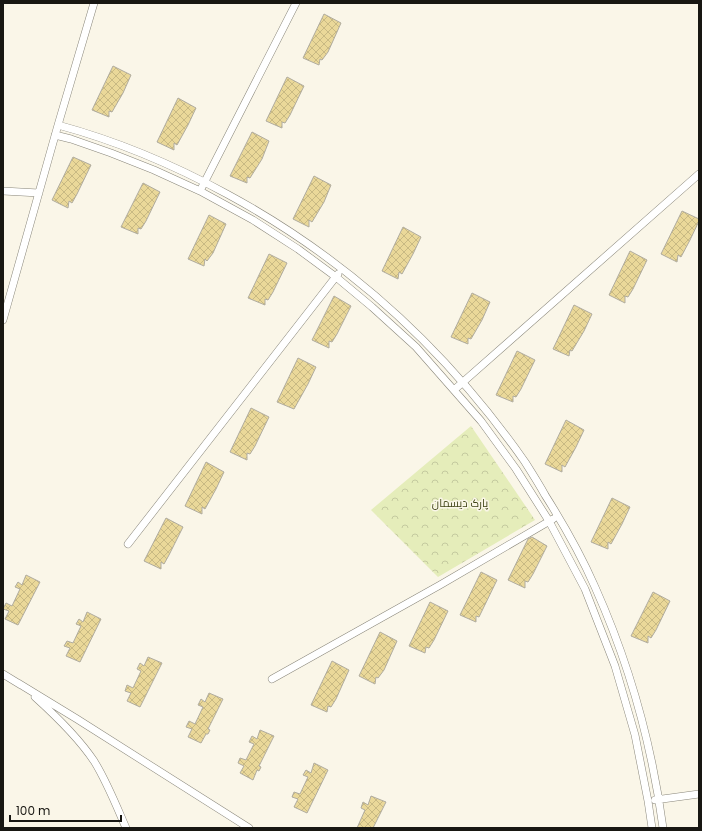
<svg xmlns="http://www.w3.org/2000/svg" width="702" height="831" font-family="Poppins,Cairo,sans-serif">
<defs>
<pattern id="park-crowns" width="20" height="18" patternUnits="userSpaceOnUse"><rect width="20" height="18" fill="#e5edba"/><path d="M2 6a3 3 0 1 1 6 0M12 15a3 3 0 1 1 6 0" fill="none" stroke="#c4ca9f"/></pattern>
<pattern id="building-cross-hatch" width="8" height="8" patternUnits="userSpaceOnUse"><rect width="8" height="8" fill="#ead899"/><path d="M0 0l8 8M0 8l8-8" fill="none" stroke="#c8b983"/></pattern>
</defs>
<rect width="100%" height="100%" fill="#faf6e8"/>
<!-- park -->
<path fill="url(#park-crowns)" d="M471 426 535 520 438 577 371 510Z"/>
<!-- building -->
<path fill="url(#building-cross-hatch)" stroke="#b0ac9f" d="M324 14 341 23 328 52 322 60 320 59 319 65 303 58Z
M113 66 131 75 123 93 112 112 109 111V117L92 110Z
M287 77 304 86 290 115 285 123 282 122V128L266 121Z
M178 98 196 108 188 125 177 145 174 143V150L157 142Z
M252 132 269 141 262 159 250 178 247 177V183L230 176Z
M73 157 91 165 77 194 72 203 69 201 68 208 52 200Z
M314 176 331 185 324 202 312 222 309 220V227L293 219Z
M143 183 160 192 146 221 141 229 138 228V234L121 227Z
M682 211 699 219V221L690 240 681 257 678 255 677 262 661 254Z
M209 215 226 224 213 253 207 261 205 259 204 266 188 259Z
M403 227 421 237 413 254 402 274 399 272 398 279 382 271Z
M630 251 647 260 633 289 628 297 625 296V303L609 295Z
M269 254 287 263 273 292 268 300 265 299V305L248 298Z
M472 293 490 302 482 320 471 339 468 338V344L451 337Z
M334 296 351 306 337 334 332 342 329 341V348L312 340Z
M574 305 592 314 584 331 572 351 570 350 569 356 553 349Z
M517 351 535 360 521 389 516 397 513 396V402L496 395Z
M298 358 316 367 308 384 294 409 277 402Z
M251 408 269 417 255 446 250 454 247 453V460L230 452Z
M566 420 584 430 576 447 565 467 562 465V472L545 464Z
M206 462 224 472 216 489 205 509 202 507V514L185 506Z
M612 498 630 507 622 524 611 544 608 542V549L591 542Z
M166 518 183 527 169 555 164 564 161 562V569L144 561Z
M532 537 547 546 533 574 528 582 525 581V588L508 580 528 539Z
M481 572 497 580 479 617 476 616V622L460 615Z
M26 575 40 582 18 625 5 619 9 611 3 609 6 603 12 606 20 589 15 587 18 582 22 585Z
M653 592 670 601 656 630 651 638 648 636V643L631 636Z
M430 602 448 611 434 640 429 648 426 647 425 653 409 646Z
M87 612 101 619 80 662 66 656 70 648 64 646 67 641 73 643 81 626 76 624 79 619 83 622Z
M380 632 397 641 384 670 378 678 376 677 375 684 359 676Z
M148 657 162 663 140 707 127 701 131 693 125 691 127 685 133 688 141 671 137 669 140 663 144 666Z
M332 661 349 670 336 699 331 707 328 706 327 712 311 705Z
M209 693 223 699 208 729 210 730 208 734H206L201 743 188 737 192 729 186 727 189 721 195 724 203 707 198 705 201 699 205 702Z
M260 730 274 736 259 766 261 767 259 771 257 770 253 780 240 773 244 766 238 763 240 758 246 760 254 744 249 742 252 736 257 739Z
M314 763 328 770 307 813 294 807 298 799 292 797 294 792 300 794 308 777 303 775 306 770 311 773Z
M371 796 386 802 373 828H357L365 810 361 808 363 802 368 805Z"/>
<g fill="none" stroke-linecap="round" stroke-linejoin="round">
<!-- minor casing -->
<g stroke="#89867a" stroke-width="8">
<path id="minor" d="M58 125C117 141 174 165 227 194 347 259 446 349 525 462 532 473 539 484 545 495 564 525 581 555 595 587 629 663 652 745 663 828
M55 135 71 139 111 153 154 170 200 191 253 220 298 249 336 277 372 307 416 347 481 421 516 469 549 521 585 589 615 666 635 735 648 801 652 828
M3 191 39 193
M200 191 296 3
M3 320 58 125 94 3
M454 390 699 174
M128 544 338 274
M3 674 21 685
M272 679 440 585 553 519
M18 683 77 719 249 828
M35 697C56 716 78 737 94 761 107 782 116 805 126 828
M655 800 699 794"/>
</g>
<!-- minor -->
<use href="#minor" stroke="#fff" stroke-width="7"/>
</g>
<g text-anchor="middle" stroke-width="3" stroke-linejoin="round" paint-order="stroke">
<!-- park labels -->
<g font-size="11" fill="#3e4314" stroke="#faf6e8">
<text x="460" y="507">پارک دیسمان</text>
</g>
</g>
<!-- border -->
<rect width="702" height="831" fill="none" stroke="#181712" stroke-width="8"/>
<!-- scale -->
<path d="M10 815v6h111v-6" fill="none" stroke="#181712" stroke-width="2"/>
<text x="16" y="815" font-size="12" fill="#181712" stroke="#faf6e8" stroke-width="3" paint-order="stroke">100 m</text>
</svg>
